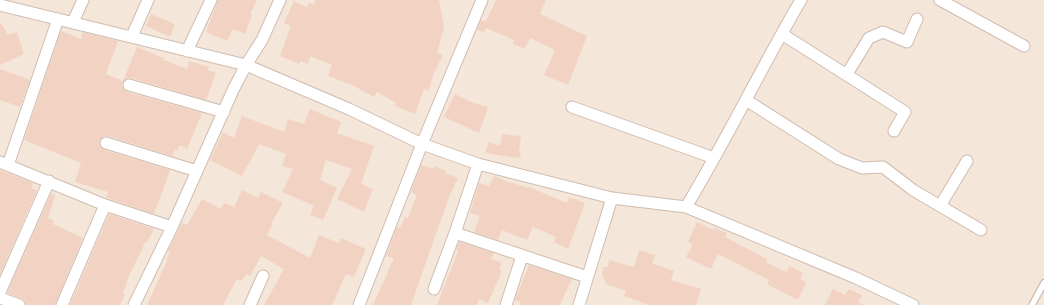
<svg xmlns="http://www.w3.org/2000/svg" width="1044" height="305" font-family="Manrope,sans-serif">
<rect width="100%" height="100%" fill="#fdf5eb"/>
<!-- residential -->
<path fill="#f4e6d9" d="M0 0H1044V305H0Z"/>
<!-- building -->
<path fill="#f2d3c3" d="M218 0H257L250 14 252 15 245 34 233 29 227 41 206 32Z
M316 0H439L444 27 437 53 443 55 432 77H433L428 91 424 89 415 114 395 106 396 103 377 92 374 97 352 85 328 76 332 65 310 56 308 64 300 61 299 64 280 56 291 26 284 23 294 1 307 7 309 2 313 5Z
M496 0H546L540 14 587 36 568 85 544 75 555 50 530 38 525 49 513 44 514 40 486 28 484 32 477 30 481 20 486 21Z
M151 14 175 24 170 37 146 26Z
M0 22 8 35 17 32 24 54 0 65Z
M61 31 81 39 83 32 118 41 106 74 123 81 137 47 164 58V60L187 69 189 61 209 67 208 70 216 73 206 100 131 78H127L122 83V87L127 92 202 113 187 149 180 145 177 151 175 150 172 156 108 136H104L99 141V145L104 150 167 169 170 171 154 214 107 198H106L108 192 75 182 81 163 24 140Z
M0 69 30 80 20 107 0 100Z
M455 94 473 103 488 107 479 133 444 117Z
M310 109 341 122 337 133 374 146 361 184 373 189 364 212 337 199 352 169 326 160 320 180 337 188 323 220 310 215 314 206 282 192 293 169 282 166 286 154 259 144 242 176 210 160 223 132 234 138 242 116 284 132 288 119 304 124Z
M502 134 521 136 519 152 521 153 520 158 490 154 485 152 489 142 500 146Z
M421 165 434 169 435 166 446 171 445 173 458 178 449 197 411 305H373L394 258 386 256 397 227 400 228 405 217 408 218 417 195 411 192Z
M0 170 33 183 31 188 37 190 0 275Z
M494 176 510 183V182L528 188 529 187 567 203 569 197 585 203 568 249 554 242 556 237 533 227 527 240 502 230 498 240 474 232 480 216 470 213 479 183 489 186Z
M242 190 258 198 261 192 283 203 271 224 272 225 267 235 310 258 319 235 339 243 341 238 366 249 354 277 346 274 332 305H264L284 269 261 256 250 276 246 274 242 281 237 279 223 305H147L167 261 166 260 170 252 168 251 182 223 187 225 202 199 221 209 224 203 234 207Z
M51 194 55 196 48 218 54 221 53 224 83 238 55 305H26L25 301 22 299 7 293Z
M109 214 154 229 147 242 146 241 129 276 123 293 125 294 120 305H70Z
M697 222 713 230 714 228 727 233 725 237 767 259 766 262 786 272 790 266 803 273 800 279 806 282 798 300 767 284 769 280 718 254 711 269 686 257 693 244 688 242Z
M459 242 494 253 491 259 502 263 499 270 502 271 488 303 479 299 477 305H437L458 251 456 250Z
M639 250 655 255 652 263 674 271 671 280 701 289 696 305H649L624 296 626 291 606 284 602 273 604 267H608L609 260 634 267Z
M529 265 572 279 560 305H520L521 302 515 300Z
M833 289 845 295 849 289 862 295 858 302 864 305H825Z"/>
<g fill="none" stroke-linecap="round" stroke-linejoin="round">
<!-- lane casing -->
<g stroke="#cfbcb0" stroke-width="8">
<path id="lane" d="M1032 305 1044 283"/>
</g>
<!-- street casing -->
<g stroke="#cfbcb0" stroke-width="13">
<path id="street" d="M940 0 1024 46
M0 5 246 65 349 109 422 144 478 164 612 198 686 207 856 278 913 305
M73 22 83 0
M782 34 905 112 894 131
M132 36 148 0
M187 51 211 0
M847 74 869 38 883 32 907 42 917 19
M129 85 224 112
M746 100 839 159 862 168 883 167 913 190 981 230
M572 107 714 158
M106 143 197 171
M0 162 105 205 62 305
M8 165 58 19
M105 205 172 227
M940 206 967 161
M686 207C727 139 761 68 801 0
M455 233 587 277
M434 289 455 233 478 164
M0 292 49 181
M0 298 19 305
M134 305 172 227 233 90 246 65 262 40 280 0
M250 305 263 276
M359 305 422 144 482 0
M506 305 522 256
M579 305 612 198"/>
</g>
<!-- lane -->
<use href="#lane" stroke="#fff" stroke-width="5.5"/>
<!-- street -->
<use href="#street" stroke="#fff" stroke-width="11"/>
</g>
</svg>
